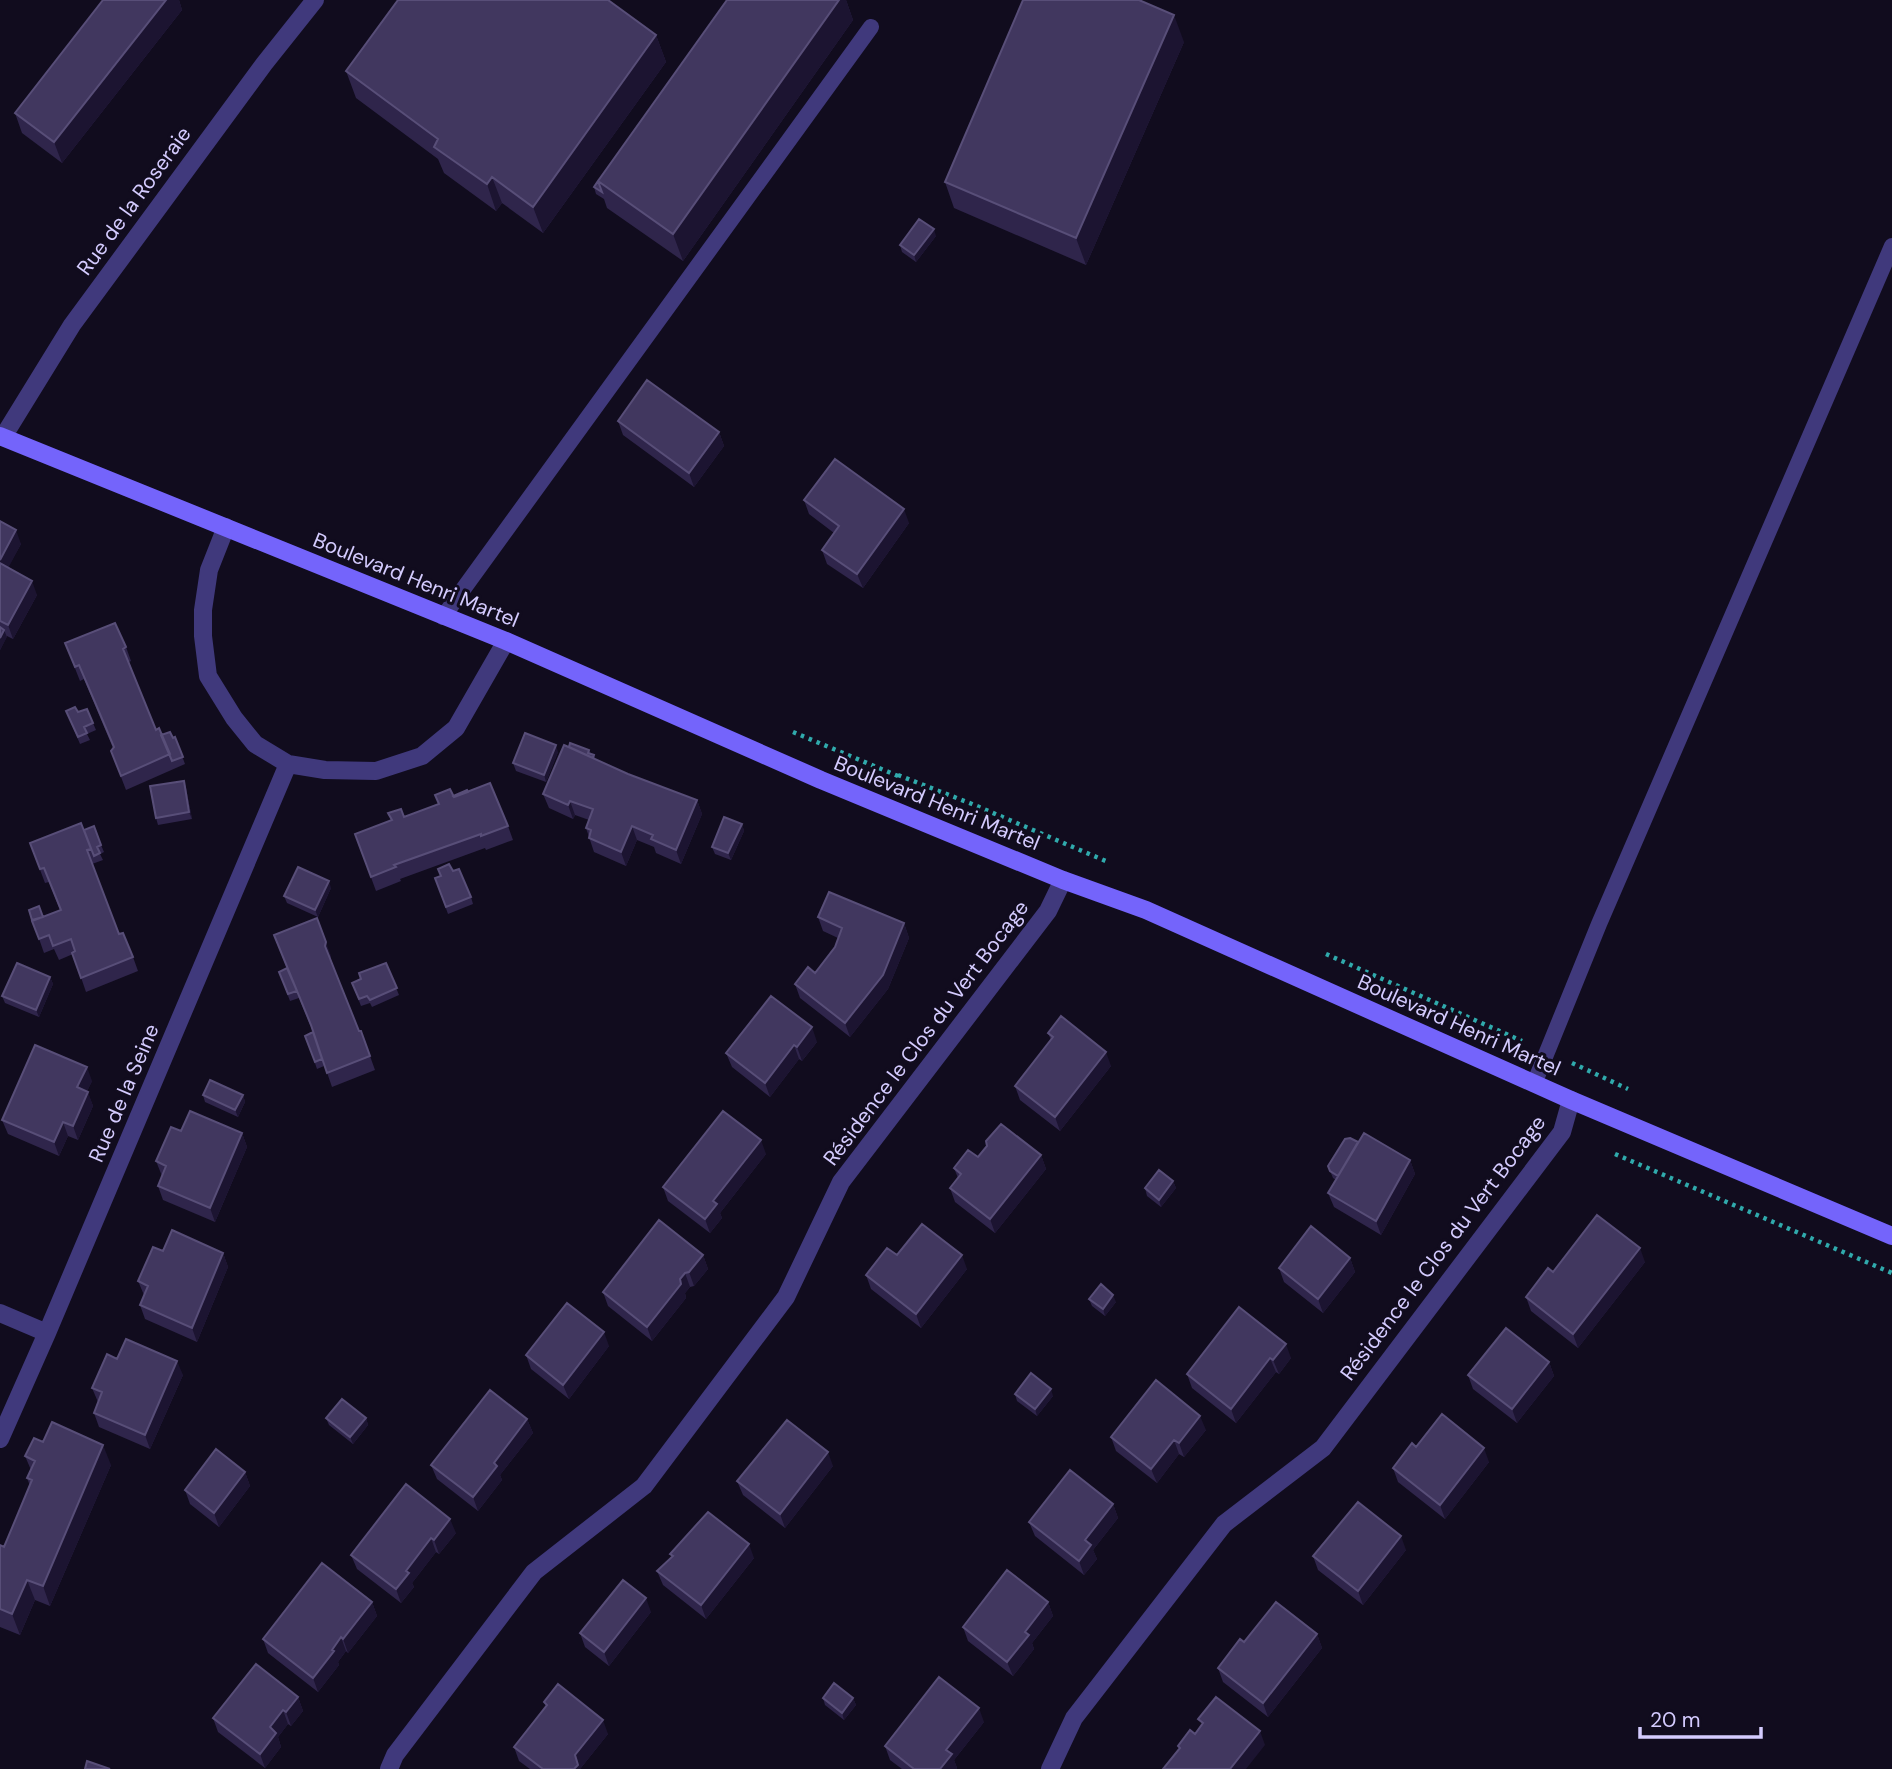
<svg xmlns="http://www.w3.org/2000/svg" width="1892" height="1769" font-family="'DM Sans',sans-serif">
<rect width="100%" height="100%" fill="#110c1e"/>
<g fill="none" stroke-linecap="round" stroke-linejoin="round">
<!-- path -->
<path stroke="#30aaac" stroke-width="4.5" stroke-dasharray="3.5 5" stroke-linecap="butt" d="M793 732 898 776
M898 775 972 804 1108 862
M1326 954 1522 1041
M1572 1063 1628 1089
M1615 1154 1892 1273"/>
<!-- lane -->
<path stroke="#40397c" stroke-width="16" d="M443 617 871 27
M1534 1084 1599 924 1892 246"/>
<!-- street -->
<path stroke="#40397c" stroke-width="18" d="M3 437 72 325 264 64 315 0
M226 527 209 570 203 610V636L208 676 234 718 255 744 288 764 325 770 376 771 422 756 456 728 506 641
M0 1313 47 1333
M0 1439 47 1333 288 764
M389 1769 395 1755 534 1572 644 1486 786 1297 841 1182 1048 911 1063 880
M1050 1769 1074 1718 1224 1524 1323 1448 1562 1132 1571 1100"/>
<!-- secondary -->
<path stroke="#7464fb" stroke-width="18" d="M0 436 506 641 821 780 1063 880 1146 910 1571 1100 1892 1236"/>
</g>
<!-- wall -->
<path fill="#2f254b" d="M103 0H179L182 10 62 163 22 133 15 113Z
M727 0H846L853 20 683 261 607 208 604 199 596 194 594 187Z
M656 35 666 62 543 233 502 203 496 211 444 173 438 159 356 98 346 71Z
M1184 42 1086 265 954 208 945 182Z
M936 236 916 262 902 252 900 245Z
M618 421 719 432 724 446 694 487 623 435Z
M804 500 909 523 863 588 827 564 822 550 834 533 809 514Z
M0 521 21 544 8 567 37 595 13 639 7 636 0 650Z
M65 643 126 647 131 661 129 662 156 730 161 735 175 737 185 764 126 790 111 751 113 748 84 679 80 681Z
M78 712 93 723 96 730 87 734 90 740 80 744 69 718Z
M569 747 589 750 591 754 594 755 595 759 628 774 697 800 702 814 681 864 656 853 654 847 637 840 626 866 594 852 586 828 589 820 575 815 573 819 549 808 543 794Z
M558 752 546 782 516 771 513 763Z
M184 781 186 788 192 819 158 825 156 818Z
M468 792 508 826 513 840 486 850 485 848 400 879 401 881 376 891 355 834 404 817 439 804 453 796Z
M742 824 744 831 731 860 715 854 712 847Z
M84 830 101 845 104 852 100 854 103 860 92 864 119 934 133 957 138 971 86 992 73 954 59 960 54 949 44 953 29 910 43 917 60 910 49 882 45 883 30 843Z
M453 871 471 897 473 904 448 914 435 878Z
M331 888 318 917 287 903 284 896Z
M818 917 904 923 909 938 888 989 850 1037 800 998 795 984 815 973 835 947 838 938 823 931Z
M274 935 331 956 330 959 359 1031H361L375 1070 332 1087 323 1061 324 1066 317 1069 308 1043 313 1032 299 998 290 1001 279 972 287 969Z
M386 963 399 995 372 1007 370 1003 361 1006 352 983Z
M50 977 53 984 39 1017 5 1003 2 996Z
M1048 1033 1111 1066 1060 1131 1020 1100 1015 1086 1051 1040Z
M817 1042 802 1061 799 1059 770 1097 732 1067 726 1053Z
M92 1081 87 1091 93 1106 78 1140 68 1136 59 1156 8 1134 2 1120Z
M203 1095H243L245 1102 238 1117 205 1102Z
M181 1131 242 1133 247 1147 215 1222 163 1200 158 1186 162 1176 156 1161Z
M1358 1142 1410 1160 1415 1174 1381 1235 1334 1207 1328 1193 1336 1180 1333 1178 1328 1166Z
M766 1154 720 1213 722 1218 710 1233 668 1201 663 1187Z
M1041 1155 1046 1169 995 1233 955 1202 950 1188 958 1178 954 1168 978 1157Z
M1173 1181 1176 1188 1161 1207 1147 1196 1145 1188Z
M163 1251 223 1253 228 1267 197 1342 145 1319 140 1305 144 1295 138 1281Z
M703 1255 708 1269 694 1286 690 1287 685 1293 686 1298 652 1341 608 1306 603 1292Z
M897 1255 967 1269 921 1328 871 1289 866 1275Z
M1350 1258 1355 1272 1323 1313 1284 1282 1279 1268Z
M1645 1262 1578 1348 1531 1311 1526 1297 1553 1272Z
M1089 1299 1116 1302 1105 1316 1092 1306Z
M1239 1307 1291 1358 1279 1374 1276 1372 1236 1423 1192 1388 1187 1374Z
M609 1346 569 1399 531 1369 526 1355Z
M117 1359 183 1375 150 1449 99 1427 94 1413 98 1402 92 1388Z
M1549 1362 1554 1376 1517 1423 1473 1389 1468 1375Z
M1015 1394 1053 1396 1037 1416 1017 1401Z
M326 1418H366L368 1425 353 1444 329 1425Z
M527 1419 533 1433 500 1475 502 1480 478 1511 437 1479 431 1465Z
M1206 1430 1184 1457 1179 1454 1157 1483 1116 1451 1111 1437Z
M1416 1447 1489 1462 1445 1519 1398 1482 1393 1468Z
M25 1456 111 1465 50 1606 35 1600 20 1635 0 1627V1545L4 1547 30 1486 27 1478 31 1470Z
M833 1466 785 1528 743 1495 737 1481Z
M245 1472 250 1486 219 1527 190 1504 185 1490Z
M1113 1504 1118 1518 1093 1550 1097 1559 1084 1575 1035 1536 1029 1522Z
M456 1533 439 1554 436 1552 412 1583 414 1587 401 1603 357 1569 351 1555Z
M1406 1550 1363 1605 1318 1570 1313 1556Z
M670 1554 754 1558 706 1619 663 1585 657 1571 672 1557Z
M372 1602 377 1616 348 1653 346 1651 338 1662 339 1665 318 1692 268 1653 263 1639Z
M1048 1602 1053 1616 1032 1643 1034 1649 1013 1676 968 1641 963 1627Z
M651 1612 609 1666 585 1647 580 1633Z
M1317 1634 1322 1648 1268 1717 1223 1682 1218 1668 1244 1642Z
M298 1697 303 1711 291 1726 288 1724 278 1737 281 1747 265 1768 218 1732 213 1718Z
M823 1698H853L856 1705 844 1720 825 1705Z
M544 1702 608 1734 580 1769H530L519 1761 514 1747 546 1706Z
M984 1722 954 1760 957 1768 956 1769H902L890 1760 885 1746Z"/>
<!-- shaded-wall -->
<path fill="#1c1431" d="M166 0H179L182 10 62 163 54 142Z
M839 0H846L853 20 683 261 673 234Z
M1174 15 1184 42 1086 265 1076 238Z
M656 35 666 62 543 233 533 207Z
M492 177 502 203 496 211 487 184Z
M934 229 936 236 916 262 914 255Z
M719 432 724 446 694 487 689 473Z
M904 509 909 523 863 588 857 574Z
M16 530 21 544 4 576 0 566V560Z
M32 581 37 595 13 639 8 625Z
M4 630 7 637 0 650V638Z
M556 745 558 752 546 782 544 775Z
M184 781 186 788 192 819 189 812Z
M697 800 702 814 681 864 676 850Z
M570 801 575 815 573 819 568 805Z
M742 824 744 831 731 860 728 853Z
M632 826 637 840 626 866 621 852Z
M329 881 331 888 318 917 315 910Z
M904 923 909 938 888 989 850 1037 845 1023Z
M326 942 331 956 330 960 325 946Z
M50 977 53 984 39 1017 36 1010Z
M812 1027 817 1042 802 1061 797 1047Z
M794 1045 799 1059 770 1097 765 1083Z
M1106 1052 1111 1066 1060 1131 1055 1117Z
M87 1067 92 1081 82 1102 77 1087Z
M88 1092 93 1106 78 1140 73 1126Z
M243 1095 245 1102 238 1117 235 1110Z
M63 1122 68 1136 59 1156 54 1142Z
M242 1133 247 1147 215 1222 210 1208Z
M761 1140 766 1154 720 1213 722 1218 710 1233 705 1219 713 1201Z
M1041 1155 1046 1169 995 1233 990 1219Z
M1410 1160 1415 1174 1381 1235 1376 1221Z
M1173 1181 1176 1188 1161 1207 1159 1200Z
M1640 1248 1645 1262 1578 1348 1573 1334Z
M223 1253 228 1267 197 1342 192 1328Z
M703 1255 708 1269 694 1286 689 1272Z
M962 1255 967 1269 921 1328 916 1314Z
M1350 1258 1355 1272 1323 1313 1318 1299Z
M685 1273 690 1287 685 1293 686 1298 652 1341 647 1327Z
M1113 1295 1116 1302 1105 1316 1103 1309Z
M604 1332 609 1346 569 1399 563 1385Z
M1286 1344 1291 1358 1279 1374 1273 1360Z
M1270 1358 1276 1372 1236 1423 1231 1409Z
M177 1361 183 1375 150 1449 145 1435Z
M1549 1362 1554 1376 1517 1423 1512 1409Z
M1051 1389 1053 1396 1037 1416 1035 1409Z
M1200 1416 1206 1430 1184 1457 1179 1443Z
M366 1418 368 1425 353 1444 350 1437Z
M527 1419 533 1433 500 1475 502 1480 478 1511 473 1497 494 1463Z
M1174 1440 1179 1454 1157 1483 1151 1469Z
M103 1445 111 1465 50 1606 43 1586Z
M1484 1448 1489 1462 1445 1519 1440 1505Z
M828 1452 833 1466 785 1528 780 1514Z
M245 1472 250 1486 219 1527 214 1513Z
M1113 1504 1118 1518 1093 1550 1097 1559 1084 1575 1079 1561 1085 1540Z
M450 1519 456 1533 439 1554 434 1540Z
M1401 1536 1406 1550 1363 1605 1358 1591Z
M431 1538 436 1552 412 1583 414 1587 401 1603 396 1589 406 1571Z
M749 1544 754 1558 706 1619 701 1605Z
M27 1580 35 1600 20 1635 12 1614Z
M646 1598 651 1612 609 1666 604 1652Z
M372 1602 377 1616 348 1653 343 1639Z
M1048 1602 1053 1616 1032 1643 1034 1649 1013 1676 1007 1662 1025 1632Z
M1317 1634 1322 1648 1268 1717 1263 1703Z
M341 1637 346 1651 338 1662 339 1665 318 1692 313 1678Z
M298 1697 303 1711 291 1726 286 1712Z
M853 1698 856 1705 844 1720 842 1713Z
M979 1708 984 1722 954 1760 957 1768 956 1769H940L946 1750Z
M283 1710 288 1724 278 1737 281 1747 265 1768 260 1754 270 1727Z
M603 1720 608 1734 580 1769H574L575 1755Z
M1260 1731 1265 1745 1246 1769H1230Z"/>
<!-- building -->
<path fill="#41375f" stroke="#584e78" stroke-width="2" d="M103 0H166L54 142 15 113Z
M398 0H608L656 35 533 207 492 177 487 184 434 147 438 139 346 71Z
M727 0H839L673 234 598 181Z
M1023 0H1139L1174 15 1076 238 945 182Z
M598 181 602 192 594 187Z
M919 219 934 229 914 255 900 245Z
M647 380 719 432 689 473 618 421Z
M835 459 904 509 857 574 822 550 839 526 804 500Z
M0 521 16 530 0 560Z
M0 563 32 581 8 625 0 621Z
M115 623 126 647 123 649 156 730 159 728 170 754 121 776 111 751 114 747 97 707 79 665 75 667 65 643Z
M0 627 4 630 0 638Z
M75 707 78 712 87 709 93 723 84 727 87 733 78 737 66 711Z
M170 732 173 738 175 737 183 757 172 761 161 735Z
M525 733 556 745 544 775 513 763Z
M570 743 589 750 588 753 594 755 593 758 569 747Z
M564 745 628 774 697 800 676 850 651 839 653 835 632 826 621 852 589 838 591 830 586 828 593 809 570 801 568 805 543 794Z
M184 781 189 812 156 818 150 786Z
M490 783 508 826 481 836V834L394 865 396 867 371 877 355 834 392 820 388 813 401 809 404 817 439 804 435 795 450 789 454 797Z
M467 790 468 792 454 797 453 796Z
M724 817 742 824 728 853 712 847Z
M81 823 91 849 87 850 119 934 123 933 133 957 81 978 72 953 75 951 71 939 53 946 49 935 39 939 32 921 61 910 44 868 40 869 30 843Z
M94 826 101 845 97 847 100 853 94 856 84 830Z
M449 864 453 871 459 869 471 897 446 907 435 878 441 876 438 869Z
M298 867 329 881 315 910 284 896Z
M829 892 904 923 883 975 845 1023 795 984 808 967 815 973 835 947 842 928 818 917Z
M39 906 43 917 32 920 29 910Z
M317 918 326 942 325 946 359 1031H361L370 1056 327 1073 311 1025 274 935Z
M17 963 50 977 36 1010 2 996Z
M386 963 397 988 370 1000 367 996 359 999 352 983 361 979 359 973Z
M287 968 297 991 288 994 279 972Z
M771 996 812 1027 797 1047 794 1045 765 1083 726 1053Z
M1061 1016 1106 1052 1055 1117 1015 1086 1053 1037 1048 1033Z
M313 1032 322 1059 315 1062 305 1036Z
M35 1045 87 1067 77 1087 88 1092 73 1126 63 1122 54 1142 2 1120Z
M210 1080 243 1095 235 1110 203 1095Z
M190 1111 242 1133 210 1208 158 1186 166 1166 156 1161 171 1127 181 1131Z
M723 1111 761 1140 713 1201 717 1204 705 1219 663 1187Z
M1001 1124 1041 1155 990 1219 950 1188 961 1174 954 1168 968 1150 978 1157 987 1146 986 1141Z
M1364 1133 1410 1160 1376 1221 1328 1193Z
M1350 1138 1358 1142 1338 1176 1330 1171 1328 1166 1345 1139Z
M1159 1170 1173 1181 1159 1200 1145 1188Z
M1597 1215 1640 1248 1573 1334 1526 1297 1548 1268 1553 1272Z
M659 1220 703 1255 689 1272 685 1273 680 1279 681 1284 647 1327 603 1292Z
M922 1224 962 1255 916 1314 866 1275 887 1248 897 1255Z
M1311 1226 1350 1258 1318 1299 1279 1268Z
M172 1230 223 1253 192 1328 140 1305 148 1286 138 1281 153 1247 163 1251Z
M1101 1284 1113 1295 1103 1309 1089 1299Z
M567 1303 604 1332 563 1385 526 1355Z
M1239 1307 1286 1344 1273 1360 1270 1358 1231 1409 1187 1374Z
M1506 1328 1549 1362 1512 1409 1468 1375Z
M126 1339 177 1361 145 1435 94 1413 102 1392 92 1388 107 1354 117 1359Z
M1031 1373 1051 1389 1035 1409 1015 1394Z
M1156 1380 1200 1416 1179 1443 1174 1440 1151 1469 1111 1437Z
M490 1390 527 1419 494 1463 497 1466 473 1497 431 1465Z
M342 1399 366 1418 350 1437 326 1418Z
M1442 1414 1484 1448 1440 1505 1393 1468 1412 1443 1416 1447Z
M787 1420 828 1452 780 1514 737 1481Z
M52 1422 103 1445 43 1586 27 1580 12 1614 0 1609V1545L4 1547 32 1480 27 1478 35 1461 25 1456 34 1438 43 1442Z
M216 1449 245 1472 214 1513 185 1490Z
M1070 1470 1113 1504 1085 1540 1091 1545 1079 1561 1029 1522Z
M406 1484 450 1519 434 1540 431 1538 406 1571 409 1573 396 1589 351 1555Z
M1358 1502 1401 1536 1358 1591 1313 1556Z
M708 1512 749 1544 701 1605 657 1571 673 1556 670 1554Z
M322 1563 372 1602 343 1639 341 1637 332 1650 334 1651 313 1678 263 1639Z
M1007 1570 1048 1602 1025 1632 1029 1635 1007 1662 963 1627Z
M623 1580 646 1598 604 1652 580 1633Z
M1276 1602 1317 1634 1263 1703 1218 1668 1240 1639 1244 1642Z
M256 1664 298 1697 286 1712 283 1710 270 1727 276 1733 260 1754 213 1718Z
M939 1677 979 1708 946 1750 952 1754 940 1769H914L885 1746Z
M834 1683 853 1698 842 1713 823 1698Z
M558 1684 603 1720 575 1755 578 1765 574 1769H543L514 1747 547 1705 544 1702Z
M1216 1697 1260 1731 1230 1769H1163L1180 1748 1178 1746 1190 1730 1195 1734 1203 1723 1198 1719Z
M87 1761 110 1769H85Z"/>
<g text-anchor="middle" stroke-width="6" stroke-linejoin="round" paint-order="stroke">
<!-- street labels -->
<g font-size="21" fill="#d4cbfe" stroke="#110c1e">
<text transform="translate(134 201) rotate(-54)" y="7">Rue de la Roseraie</text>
<text transform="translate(416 580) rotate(22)" y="7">Boulevard Henri Martel</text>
<text transform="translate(937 803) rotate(22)" y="7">Boulevard Henri Martel</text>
<text transform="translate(1459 1025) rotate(24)" y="7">Boulevard Henri Martel</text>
<text transform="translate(926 1033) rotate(-53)" y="7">Résidence le Clos du Vert Bocage</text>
<text transform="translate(124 1093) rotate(-67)" y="7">Rue de la Seine</text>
<text transform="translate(1443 1248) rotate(-53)" y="7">Résidence le Clos du Vert Bocage</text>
</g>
</g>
<!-- scale -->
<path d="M1640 1727v10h121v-10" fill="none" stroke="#d4cbfe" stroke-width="3.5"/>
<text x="1650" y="1727" font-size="21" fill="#d4cbfe" stroke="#110c1e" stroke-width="5" paint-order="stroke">20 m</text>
</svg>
